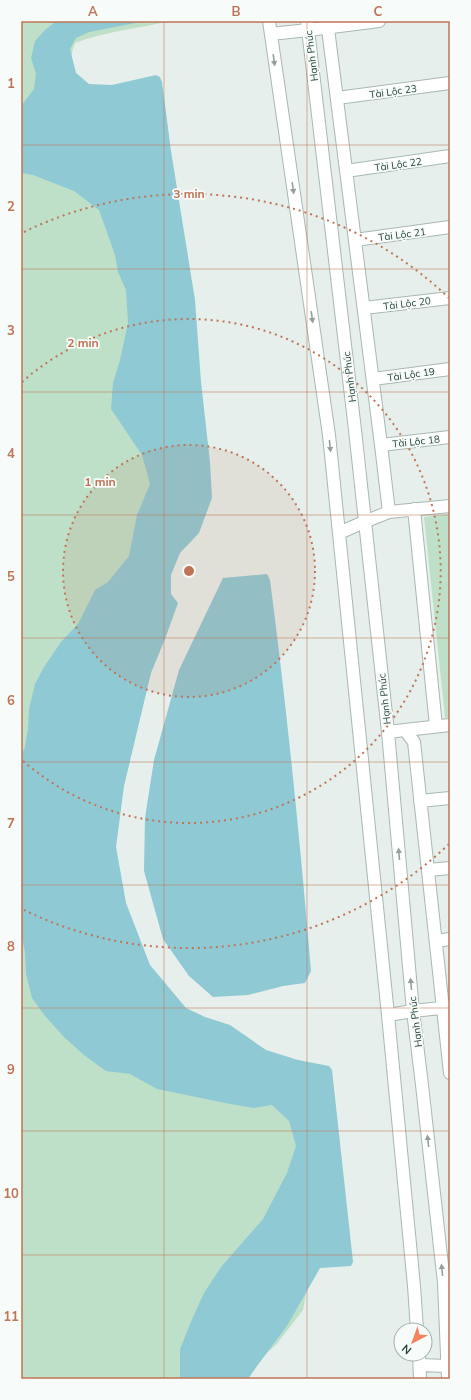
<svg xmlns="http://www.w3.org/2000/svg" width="471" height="1400" font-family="Mulish,sans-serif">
<rect width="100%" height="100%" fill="#e6efeb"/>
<!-- green -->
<path fill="#bfe0c8" d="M21 21H169C138 29 105 31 75 43 69 57 71 69 78 83L166 461 132 593 101 958 309 1118V1278L303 1310 276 1345 252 1366 243 1379H21Z
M450 514V717L445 718 424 517Z"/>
<!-- water -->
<path fill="#8ec9d4" d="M56 21H146L89 32 76 38 70 49 76 73 89 84 112 85 156 75 160 77 162 82 171 151 195 300 201 382 210 462 212 498 199 533 180 553 171 575V594L178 603 165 639 151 673 124 786 116 847 126 903 150 965 186 1008 205 1017 230 1025 266 1050 298 1060 329 1066 332 1070 353 1262 351 1266 320 1268 287 1326 257 1366 248 1379H180V1349L193 1317 204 1293 221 1267 263 1219 287 1173 296 1146 289 1121 272 1105 254 1108 225 1103 157 1089 130 1074 106 1071 84 1055 64 1037 45 1016 32 998 26 974 25 952 21 934V756L25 747 28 729 29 709 35 684 44 667 61 642 78 624 95 590 108 582 129 556 137 515 150 484 142 455 111 409 113 383 120 360 128 323 126 290 118 272 115 255 99 210 74 191 33 175 21 173V106L34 89 36 74 31 58 35 41 44 31Z
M267 574 270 580C287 710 300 840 311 971L305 983 283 986 248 995 213 997 189 976 163 939 144 871 145 818 154 760 179 670 223 578Z"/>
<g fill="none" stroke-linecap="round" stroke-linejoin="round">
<!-- minor casing -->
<g stroke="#a8b8b2" stroke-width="14">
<path id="minor" d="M327 21 381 445 389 512
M308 30 379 21
M337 98 450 83
M346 171 450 156
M355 240 450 227
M364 308 450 298
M373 379 450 369
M381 445 450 437
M414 509 436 726
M364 522 389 512 450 506
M405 730 450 725
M388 732 405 730 414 742 450 1073
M420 801 450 798
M428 870 450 868
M436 941 450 939
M413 1011 450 1007"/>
</g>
<!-- tertiary casing -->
<g stroke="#a8b8b2" stroke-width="14">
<path id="tertiary" d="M269 21 329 435 388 1015 414 1286 417 1330
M307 21 355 430 388 732 413 1011 422 1085 444 1283 448 1379
M271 34 308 30
M339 533 364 522
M388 1015 413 1011
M419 1354 420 1379
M420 1365 447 1366"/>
</g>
<!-- minor -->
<use href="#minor" stroke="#fff" stroke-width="12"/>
<!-- tertiary -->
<use href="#tertiary" stroke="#fff" stroke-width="12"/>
</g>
<!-- one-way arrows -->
<defs><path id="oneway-solid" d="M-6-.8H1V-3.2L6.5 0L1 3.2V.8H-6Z"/></defs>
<g fill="#92a09c">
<use href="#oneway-solid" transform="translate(274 60) rotate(82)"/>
<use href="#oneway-solid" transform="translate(293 188) rotate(82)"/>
<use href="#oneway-solid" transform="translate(312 317) rotate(82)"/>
<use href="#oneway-solid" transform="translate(330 446) rotate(84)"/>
<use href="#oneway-solid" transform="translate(399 854) rotate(-95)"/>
<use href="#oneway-solid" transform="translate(411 984) rotate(-95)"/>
<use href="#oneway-solid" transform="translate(428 1141) rotate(-96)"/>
<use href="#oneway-solid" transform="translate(442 1270) rotate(-96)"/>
</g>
<!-- grid -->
<path fill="none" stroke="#c07456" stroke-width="1" stroke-opacity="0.55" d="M164 21V1379M307 21V1379M21 145H450M21 269H450M21 392H450M21 515H450M21 638H450M21 762H450M21 885H450M21 1008H450M21 1131H450M21 1255H450"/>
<!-- distance rings -->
<circle cx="189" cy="571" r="126" fill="#c07456" fill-opacity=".12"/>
<g fill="none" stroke="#c07456" stroke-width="2" stroke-dasharray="2 4">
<circle cx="189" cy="571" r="126"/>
<path d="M22 382A252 252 0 1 1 22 760"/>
<path d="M449 844A377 377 0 0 1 24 910M24 232A377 377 0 0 1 449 298"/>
</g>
<g text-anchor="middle" stroke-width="3.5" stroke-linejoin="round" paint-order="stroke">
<!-- street labels -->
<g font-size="10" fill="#24423a" stroke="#f7fbf9">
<text transform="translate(311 56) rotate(-97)" y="4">Hạnh Phúc</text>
<text transform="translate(393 91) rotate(-8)" y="4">Tài Lộc 23</text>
<text transform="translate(398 164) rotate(-8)" y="4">Tài Lộc 22</text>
<text transform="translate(402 234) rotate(-7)" y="4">Tài Lộc 21</text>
<text transform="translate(407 303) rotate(-7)" y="4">Tài Lộc 20</text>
<text transform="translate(411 374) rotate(-8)" y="4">Tài Lộc 19</text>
<text transform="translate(349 377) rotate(-97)" y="4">Hạnh Phúc</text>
<text transform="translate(416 441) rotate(-6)" y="4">Tài Lộc 18</text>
<text transform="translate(384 699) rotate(-96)" y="4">Hạnh Phúc</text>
<text transform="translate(415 1022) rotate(-97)" y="4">Hạnh Phúc</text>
</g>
</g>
<circle cx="189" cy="571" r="6" fill="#c07456" stroke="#f7fbf9" stroke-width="2"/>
<g font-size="12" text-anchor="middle" font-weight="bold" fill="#c07456" stroke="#f7fbf9" stroke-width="3.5" stroke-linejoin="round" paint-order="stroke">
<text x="189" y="198">3 min</text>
<text x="83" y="347">2 min</text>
<text x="100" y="486">1 min</text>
</g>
<!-- border -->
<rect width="471" height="1400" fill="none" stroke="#f7fbf9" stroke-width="44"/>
<!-- north arrow -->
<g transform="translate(413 1342) rotate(221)"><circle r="19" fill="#f7fbf9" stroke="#a3b1ad"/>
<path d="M0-3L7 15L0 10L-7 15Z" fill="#f4845f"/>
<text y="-6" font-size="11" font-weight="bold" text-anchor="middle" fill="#24423a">N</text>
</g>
<rect x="22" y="22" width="427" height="1356" fill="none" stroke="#c07456" stroke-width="1.5"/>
<g font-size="13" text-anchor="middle" font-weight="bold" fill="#c07456">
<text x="93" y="16">A</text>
<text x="236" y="16">B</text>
<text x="378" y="16">C</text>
<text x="11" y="88">1</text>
<text x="11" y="211">2</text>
<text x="11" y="335">3</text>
<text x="11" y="458">4</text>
<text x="11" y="581">5</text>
<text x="11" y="705">6</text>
<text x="11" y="828">7</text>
<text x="11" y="951">8</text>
<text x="11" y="1074">9</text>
<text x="11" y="1198">10</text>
<text x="11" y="1321">11</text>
</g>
</svg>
